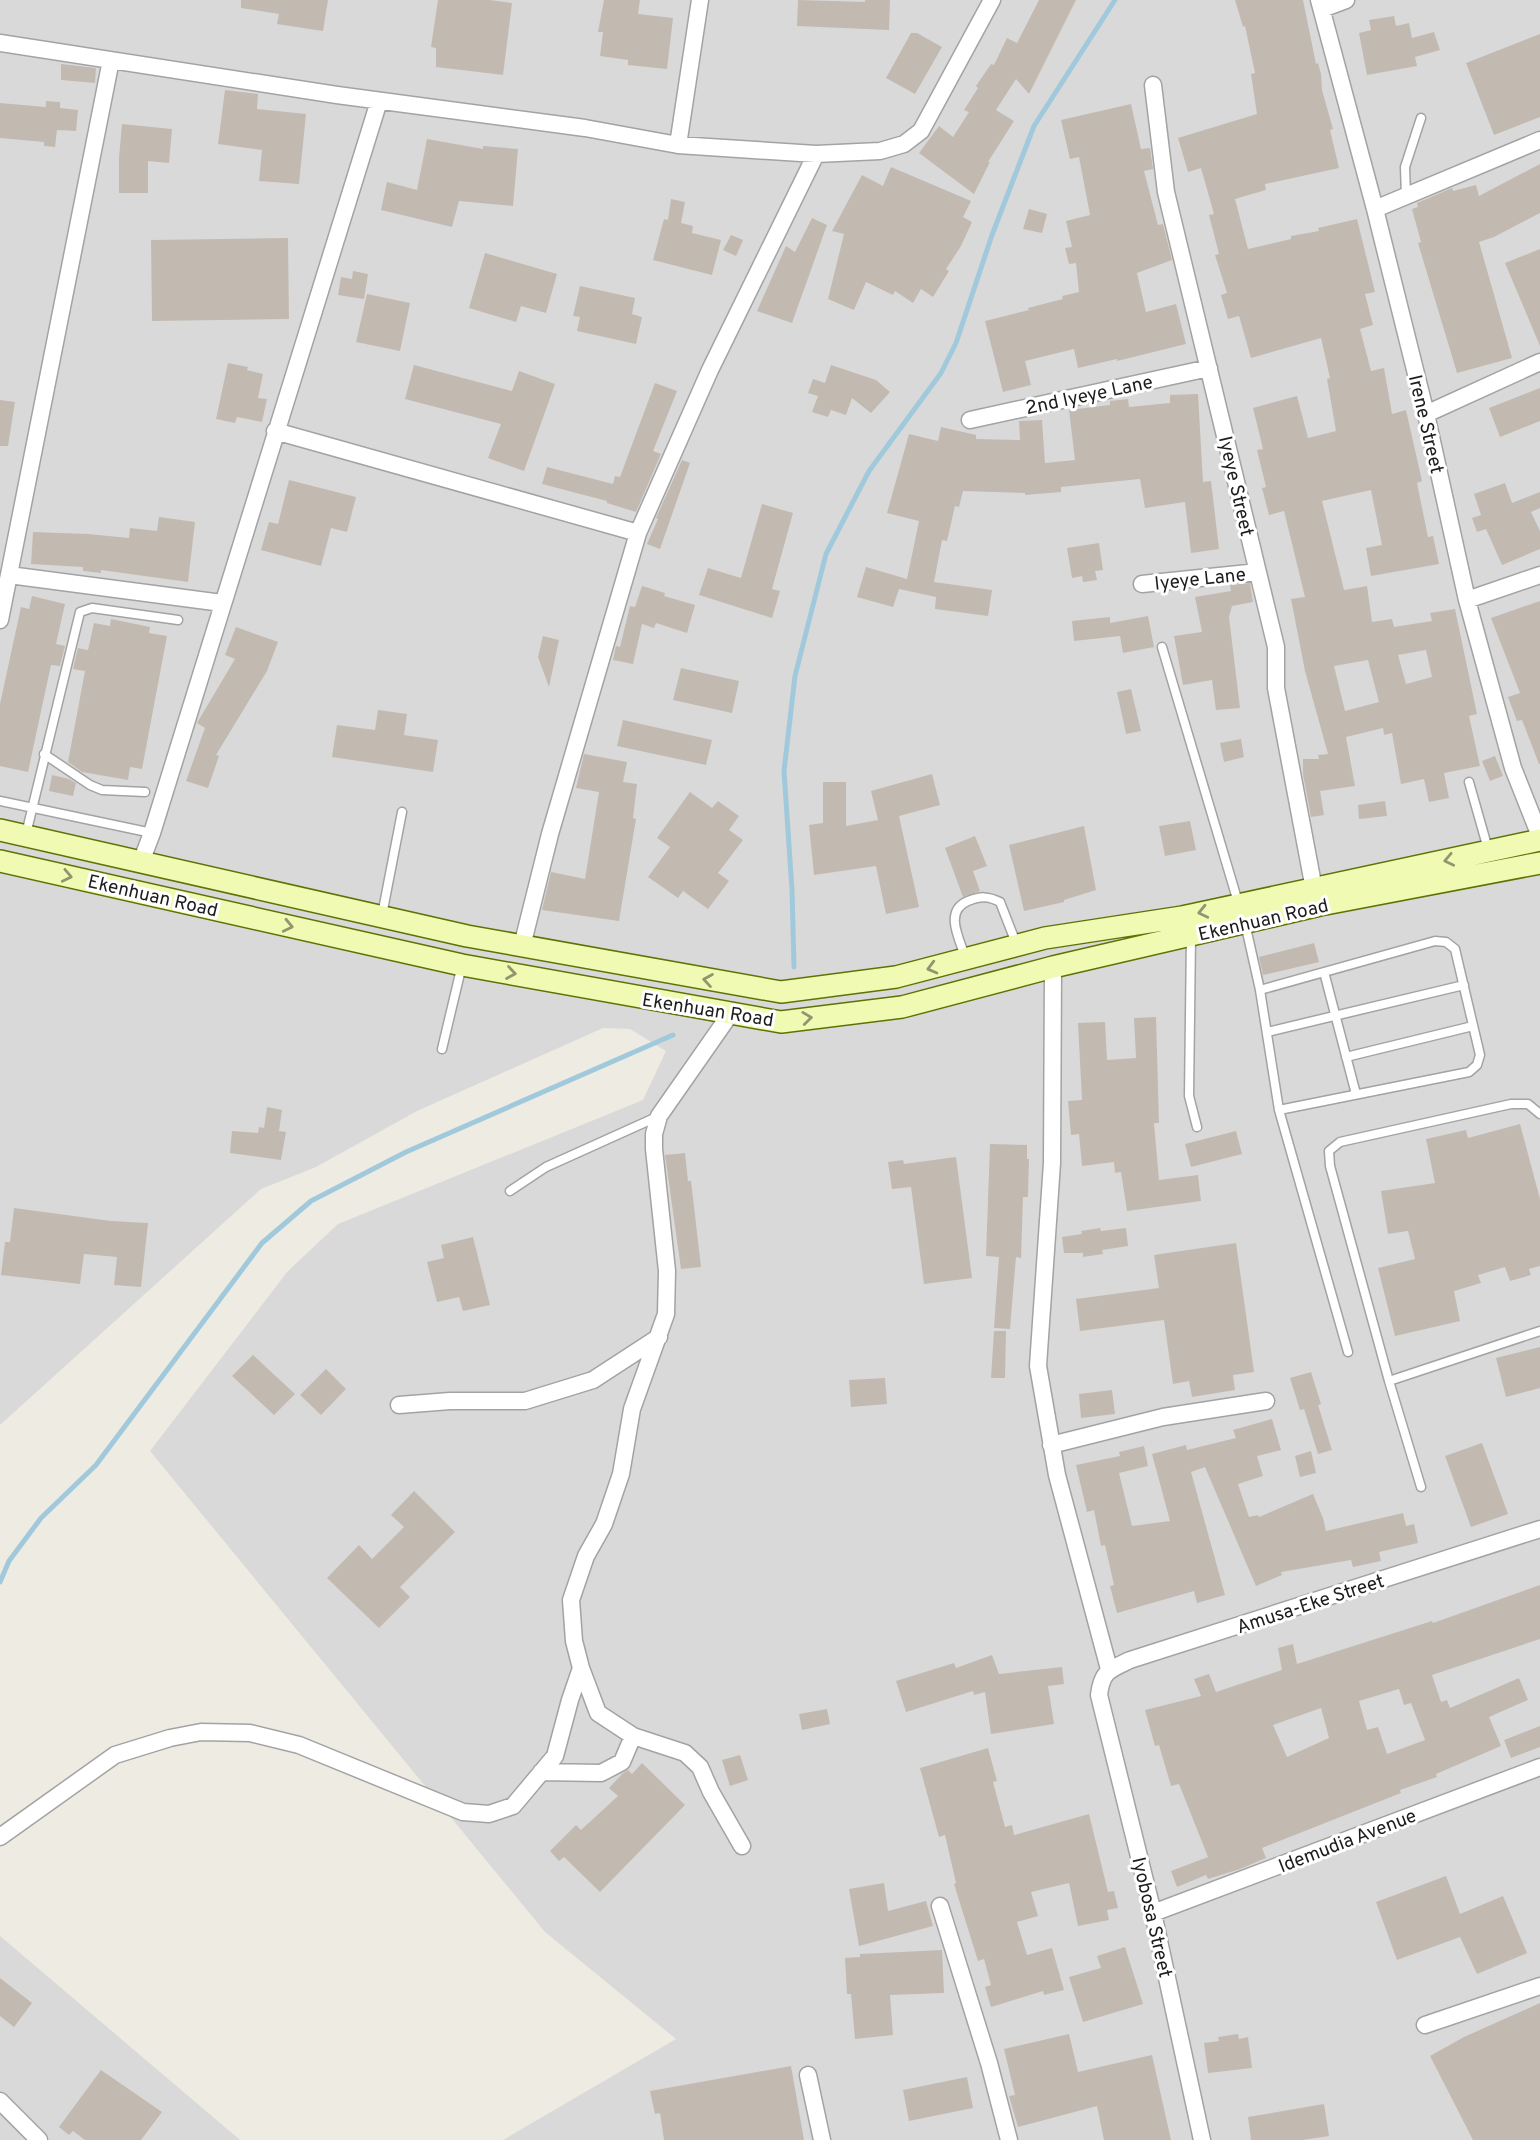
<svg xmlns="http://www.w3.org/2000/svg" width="1540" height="2140" font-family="Overpass,sans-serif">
<rect width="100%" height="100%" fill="#eeebe2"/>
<!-- residential -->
<path fill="#dad9d9" d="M0 0H1540V2140H503L676 2039 545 1932 150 1451 288 1271 338 1224 643 1100 666 1051 630 1029 603 1028 417 1111 316 1167 261 1189 0 1425Z
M0 1936 240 2140H0Z"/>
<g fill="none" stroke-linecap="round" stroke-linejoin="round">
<!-- stream -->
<path stroke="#a1c9dc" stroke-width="5" d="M794 967 792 890 784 771 795 676 826 554 869 471 941 373 956 343 992 235 1034 126 1115 0
M0 1582 9 1561 41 1518 96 1465 262 1243 311 1201 406 1152 673 1035"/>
</g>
<!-- building -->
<path fill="#c2bab1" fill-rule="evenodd" d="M241 0H328L323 31 277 24 279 14 241 8Z
M438 0H490L512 3 503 75 436 67V48L431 47Z
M604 0H640L638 14 673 18 667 69 628 65V60L600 56 603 32H598Z
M798 0 865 2V0H890L889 30 797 26Z
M1039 0H1076L1029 94 1016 79 996 110 1014 121 988 162H990L974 194 919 153 939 126 953 137 969 112 964 110 978 88 976 86 991 64 994 65 1007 38 1017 43Z
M1235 0H1303L1316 64 1318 63 1321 74 1322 90 1333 129 1330 130 1339 168 1265 184 1266 190 1235 199 1248 249 1291 239V236L1319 231 1318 228 1357 219 1375 292 1365 294 1373 325 1360 329 1371 371 1384 368 1392 414 1406 410 1422 481 1417 483 1428 537 1433 536 1439 564 1371 576 1366 548 1382 545 1371 490 1322 501 1344 590 1367 586 1372 622 1392 619 1394 627 1432 621 1430 613 1455 609 1477 714 1469 716 1480 766 1444 773 1449 798 1429 802 1424 779 1401 784 1392 733 1384 735 1383 728 1346 737 1355 786 1320 791 1324 815 1311 817 1303 774V759H1319L1318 755 1328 754 1305 671 1291 599 1305 597 1284 511 1269 515 1262 488 1266 487 1257 450 1263 449 1253 408 1297 396 1308 438 1336 431 1327 379 1330 378 1321 338 1251 358 1239 316 1228 319 1221 295 1227 293 1215 255 1219 254 1209 215 1214 214 1201 168 1188 172 1178 138 1257 114 1251 74 1255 73 1245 26 1243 27ZM1426 650 1432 677 1406 684 1398 655ZM1368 660 1379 702 1345 711 1334 666Z
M1394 16 1396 26 1409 23 1412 38 1434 32 1440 50 1415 57 1417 66 1367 75 1359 33 1371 30 1369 20Z
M911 33H917L942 47 915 94 886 78Z
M1540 34V117L1494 135 1466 63Z
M61 64 96 68 95 83 61 80Z
M225 90 258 94 257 109 306 114 299 184 259 181 262 150 218 144Z
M46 101 60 102V108L78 110 76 131 57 130 55 147 44 146V142L0 138V103L46 107Z
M1131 104 1141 149 1150 148 1153 169 1144 171 1158 225 1163 224 1172 260 1137 273 1146 312 1176 304 1186 344 1117 361V359L1078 368 1074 349 1025 361 1031 385 1003 392 985 321 1029 310 1028 308 1063 299 1062 296 1079 292 1076 263 1069 264 1065 248 1072 247 1066 221 1090 215 1079 157 1070 159 1061 120Z
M122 124 172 129 169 163 148 161V193H119V158Z
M427 139 483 149V146L518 149 513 206 459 201 452 227 381 210 387 182 417 190Z
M1540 164V213L1494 237 1479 242 1512 358 1457 373 1418 243 1421 242 1412 209 1418 207 1417 203 1452 188 1453 191 1476 185 1479 196Z
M891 167 971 201 963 217 972 222 961 246 946 269 949 271 933 297 921 289 913 303 895 291 893 295 866 282 854 310 828 299 844 234 832 231 862 175 883 186Z
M671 199 685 202 681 223 693 226 692 233 721 240 712 275 653 260 664 219 668 220Z
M1029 209 1047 214 1042 233 1023 229Z
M812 218 827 225 792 323 757 311 786 246 795 252Z
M731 235 743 240 736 256 723 250Z
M288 238 289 319 152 321 151 240Z
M1540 249V346L1505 263Z
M485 253 557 274 546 313 521 306 516 322 469 308Z
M353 271 368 274 364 299 338 295 341 277 352 279Z
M580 286 635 298 632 314 642 317 636 344 577 331 580 317 573 316Z
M367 294 410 303 400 351 356 342Z
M228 363 248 367 247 370 263 374 258 398 267 399 262 422 237 417 235 423 216 419Z
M414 365 512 391 519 371 555 384 524 471 488 458 501 424 405 399Z
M831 365 876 380 890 392 871 413 852 398 846 415 831 410 828 417 812 412 818 396 808 393 813 379 825 383Z
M655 383 677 391 653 451 661 454 636 512 607 503V501L542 484 547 467 613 484 615 476 620 477Z
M1540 388V421L1500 437 1489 408Z
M1198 394 1203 482 1211 481 1219 549 1191 553 1185 502 1145 508 1140 479 1061 487V492L1025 495V493L963 491 959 507 955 506 947 541 942 540 934 582 992 590 988 616 935 609 936 597 899 589 893 607 857 597 866 567 907 579 919 521 887 513 909 434 938 441 941 427 976 435V439L1020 440 1019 421 1042 420 1045 463 1075 460 1069 410 1110 405V401L1128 399 1129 407 1170 403V395Z
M0 400 15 402 8 446H0Z
M682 460 690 463 660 549 647 544 658 519 656 518Z
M289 480 356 497 347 532 331 528 321 566 261 550 269 522 278 524Z
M1505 483 1512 503 1540 492V508L1531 512 1540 531V549L1502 565 1486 529 1477 532 1472 518 1481 515 1474 494Z
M762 504 793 513 772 589 780 591 772 618 699 595 708 568 741 578Z
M159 517 195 522 188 582 101 570V573L83 571V567L31 564 33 532 88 534 129 538 130 528 157 531Z
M1099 543 1103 570 1095 571 1097 580 1083 582 1082 576 1072 578 1067 548Z
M1250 583 1253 602 1232 606 1229 617 1240 708 1216 710 1212 680 1183 685 1174 636 1202 632 1195 597 1231 591 1230 585Z
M642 586 665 593 664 596 695 605 687 633 656 623 654 628 642 624 633 664 613 660 616 646 620 647 630 606 635 607Z
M32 596 65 604 56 644 65 646 60 666 51 665 28 772 0 766V704L21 607 29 609Z
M1540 601V764H1539L1522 720 1517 721 1508 697 1520 693 1491 618Z
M1148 616 1154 647 1123 653 1120 636 1074 641 1072 621 1110 617V623Z
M111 619 150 627 149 633 167 636 142 769 130 767 128 780 82 772 68 762 85 671 73 669 78 648 88 650 94 623 110 626Z
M236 627 278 642 267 671 216 755 219 756 208 788 186 781 205 728 197 723 235 659 225 655Z
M543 636 559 640 549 687 538 657Z
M681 668 739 681 732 713 673 700Z
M1131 689 1141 731 1126 734 1117 692Z
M378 710 407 714 404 735 438 740 433 772 332 757 337 725 375 730Z
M623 720 712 740 706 765 617 746Z
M1241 739 1244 757 1224 762 1220 743Z
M584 754 627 762 623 782 637 784 633 818 636 819 619 921 542 910 551 872 585 879 599 792 576 788Z
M1495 756 1503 776 1490 781 1482 761Z
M932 774 940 805 899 816 919 907 886 914 876 866 814 875 809 825 823 823V782H846V826L878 820 871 791Z
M52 775 69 779 76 783 73 796 49 791Z
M690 792 712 808 718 801 739 816 729 830 743 840 718 873 729 881 708 909 683 891 678 898 648 877 670 847 657 838Z
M1385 801 1387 816 1359 819 1358 805Z
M1190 821 1196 850 1165 856 1159 826Z
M1084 826 1096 890 1064 900V902L1024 911 1009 845Z
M975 836 987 866 973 871 980 891 963 897 945 848Z
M1314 943 1319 962 1263 975 1259 957Z
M1156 1017 1159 1123H1154L1159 1180 1198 1175 1201 1201 1127 1211 1121 1172 1115 1173 1114 1162 1082 1166 1079 1134 1071 1135 1068 1101 1082 1100 1078 1023 1105 1022 1107 1060 1136 1058 1134 1018Z
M267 1107 282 1110 279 1131 286 1132 281 1160 230 1153 232 1131 258 1133 259 1127 264 1128Z
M1520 1124 1540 1199V1266L1529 1269 1531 1275 1510 1281 1505 1267 1478 1275 1481 1283 1454 1291 1460 1321 1395 1336 1378 1268 1415 1259 1408 1231 1388 1234 1381 1191 1435 1183 1426 1139 1466 1130 1468 1138Z
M1236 1131 1242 1154 1191 1167 1185 1144Z
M990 1144 1027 1145V1159H1029L1028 1197H1023L1021 1258 1016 1257 1010 1329 994 1328 999 1257 986 1256Z
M685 1153 688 1181H691L701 1267 681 1269 665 1155Z
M956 1157 972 1278 924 1284 911 1187 892 1189 888 1162 903 1160 904 1164Z
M14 1208 111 1221 148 1223 141 1287 114 1285 117 1257 84 1254 80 1284 1 1275 5 1242H10Z
M1100 1228 1101 1231 1126 1228 1128 1246 1102 1250 1103 1254 1083 1257V1253H1064L1062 1237 1082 1234 1081 1231Z
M473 1237 490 1305 463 1311 459 1297 437 1302 427 1262 444 1258 441 1245Z
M1236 1243 1254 1372 1233 1375 1235 1390 1192 1397 1189 1381 1173 1384 1164 1320 1080 1331 1076 1299 1159 1288 1154 1255Z
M994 1331H1006L1005 1378H991Z
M1540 1347V1388L1506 1397 1496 1358Z
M253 1355 295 1394 274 1415 232 1376Z
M326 1369 346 1389 321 1415 300 1395Z
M1311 1372 1321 1404 1318 1405 1332 1450 1318 1454 1304 1409 1300 1410 1290 1378Z
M885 1378 887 1404 851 1407 849 1380Z
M1112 1390 1115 1414 1081 1418 1079 1394Z
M1272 1419 1281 1450 1257 1456 1263 1476 1238 1484 1249 1517 1258 1515 1259 1517 1313 1494 1323 1518 1326 1531 1403 1513 1406 1526 1414 1524 1418 1543 1379 1552 1381 1561 1353 1567 1351 1560 1281 1572 1282 1575 1256 1586 1205 1467 1191 1472 1225 1595 1197 1603 1194 1591 1117 1613 1110 1586 1114 1585 1105 1545 1101 1546 1094 1510 1087 1512 1076 1465 1120 1456 1119 1452 1144 1446 1148 1466 1119 1473 1132 1526 1170 1521 1152 1454 1186 1445 1187 1450 1236 1438 1233 1430Z
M1482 1443 1508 1514 1471 1527 1445 1456Z
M1311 1451 1316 1473 1300 1477 1295 1456Z
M414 1491 455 1532 400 1587 410 1597 379 1628 327 1578 359 1545 372 1559 404 1527 391 1515Z
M1540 1585V1639L1432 1675 1441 1702 1447 1700 1450 1708 1519 1678 1528 1700 1489 1717 1501 1746 1436 1774 1437 1777 1400 1790 1401 1793 1262 1848 1266 1858 1240 1869 1208 1879 1206 1875 1177 1887 1171 1871 1208 1857 1179 1784 1171 1786 1159 1745 1155 1746 1145 1710 1201 1696 1194 1679 1209 1674 1216 1692 1282 1670 1278 1648 1293 1644 1297 1664 1432 1621 1433 1623ZM1399 1689 1404 1705 1411 1703 1425 1740 1387 1754 1378 1727 1367 1730 1359 1701ZM1321 1708 1329 1738 1287 1757 1273 1725Z
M992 1655 999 1674 1062 1667 1064 1684 1048 1686 1054 1724 991 1734 985 1692 974 1695 973 1691 906 1712 896 1681 954 1663 956 1668Z
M827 1709 830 1724 802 1730 799 1714Z
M1540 1726V1747L1511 1758 1504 1740Z
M988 1748 997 1781 993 1782 1005 1827 1012 1825 1014 1835 1089 1814 1108 1892 1114 1891 1118 1908 1107 1910 1109 1920 1078 1926 1069 1883 1031 1892 1038 1916 1017 1922 1027 1955 1052 1948 1064 1990 1044 1995 1043 1991 991 2007 985 1987 991 1985 984 1959 978 1961 954 1884 956 1883 945 1835 939 1837 920 1768Z
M740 1755 748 1780 730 1786 722 1760Z
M642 1763 685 1805 600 1892 564 1857 559 1861 550 1851 576 1825 581 1830 618 1796 609 1788 622 1774 628 1770 632 1774Z
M1446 1876 1460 1914 1503 1896 1527 1953 1477 1974 1460 1937 1397 1960 1376 1902Z
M884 1883 888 1911 926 1901 933 1926 859 1946 849 1889Z
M1125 1947 1143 2004 1083 2022 1069 1977 1101 1968 1097 1956Z
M942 1950 944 1993 890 1995 893 2035 855 2039 851 1994H847L845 1958 860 1957V1954Z
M0 1978 32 2003 14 2027 0 2016Z
M1540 2003V2140H1473L1430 2056 1464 2037Z
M1069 2034 1078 2072 1152 2055 1171 2140H1104L1097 2106 1018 2127 1009 2096 1015 2095 1004 2049Z
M1238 2034 1239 2039 1248 2037 1252 2068 1208 2073 1204 2043 1219 2041 1218 2037Z
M791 2066 804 2140H664L660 2113 655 2114 650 2091Z
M101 2070 162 2112 141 2140H85L73 2131 69 2135 59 2127Z
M967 2077 973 2108 909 2121 903 2090Z
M1324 2104 1329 2136 1302 2140H1251L1248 2117Z"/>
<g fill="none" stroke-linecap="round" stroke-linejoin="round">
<!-- lane casing -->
<g stroke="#a3a3a3" stroke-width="11">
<path id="lane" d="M1406 196 1405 167 1421 118
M1162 647 1238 902
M44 754 90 785 102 790 145 792
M1469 782 1488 849
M0 801 152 833
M26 834 80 612 92 608 178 620
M382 915 402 812
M1245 923 1260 990 1279 1110 1348 1352
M1191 936 1189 1096 1197 1127
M966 959C960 940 943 911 968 901 981 896 988 896 1000 902L1016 943
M1324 972 1356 1094
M1260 990 1435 941 1446 942 1455 949 1480 1055 1477 1065 1469 1072 1279 1110
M1267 1032 1464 985
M442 1049 462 965
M1346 1057 1473 1026
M510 1191 546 1167 659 1116
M1389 1381 1540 1331
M1421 1487 1389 1381 1330 1166 1329 1151 1340 1142 1511 1104H1528L1540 1114"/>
</g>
<!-- street casing -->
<g stroke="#a3a3a3" stroke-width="19">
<path id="street" d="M1319 0 1375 209 1426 414 1467 600 1513 768 1540 836
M1322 9 1346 0
M0 43 337 95 585 128 678 145 816 154 880 151 904 144 921 131 992 0
M1153 85 1166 192 1276 647V688L1314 889
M678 145 700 0
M1375 209 1540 140
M1426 414 1540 362
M970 420 1209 368
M275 431 638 533
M9 575 222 603
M1142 584 1258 572
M1467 600 1540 575
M0 620 111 60
M141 862 152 833 379 101
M522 946 550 834 638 533 710 370 816 154
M1053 967 1052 1163 1038 1366 1057 1475 1109 1669
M399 1405 450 1401H525L593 1380 659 1337
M1051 1445 1163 1417 1266 1401
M581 1668 598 1713 633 1736 685 1753 700 1767 711 1792 742 1846
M541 1772 601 1773 622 1762 633 1736
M0 1837 115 1755 170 1738 201 1732 250 1733 299 1745 463 1812 489 1814 513 1806 555 1756 570 1700 581 1668 574 1641 571 1600 586 1556 604 1524 621 1474 632 1409 666 1314 667 1271 654 1149V1134L659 1116 731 1013
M940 1906 989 2063 1009 2140
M1153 1913 1540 1767
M1425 2025 1540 1986
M808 2075 822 2140
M0 2101 39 2140
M1202 2140 1153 1913 1099 1695C1102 1671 1109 1670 1130 1660L1540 1529"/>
</g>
<!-- secondary casing -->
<g stroke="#5d7303" stroke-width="24">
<path id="secondary" d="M0 830 467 936 781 992 896 977 1045 938 1182 917 1540 840
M0 861 462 965 781 1022 902 1007 1053 967 1320 905 1540 863"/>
</g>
<!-- lane -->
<use href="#lane" stroke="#fff" stroke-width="8"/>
<!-- street -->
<use href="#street" stroke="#fff" stroke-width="16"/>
<!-- secondary -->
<use href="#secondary" stroke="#f0fab3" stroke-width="21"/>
</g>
<!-- one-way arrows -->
<defs><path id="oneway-chevron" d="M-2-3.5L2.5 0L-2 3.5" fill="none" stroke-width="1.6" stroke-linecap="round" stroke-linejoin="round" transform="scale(1.75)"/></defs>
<g stroke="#91966f">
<use href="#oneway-chevron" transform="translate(1449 860) rotate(168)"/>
<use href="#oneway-chevron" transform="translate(67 876) rotate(12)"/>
<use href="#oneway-chevron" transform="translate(1203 912) rotate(167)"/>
<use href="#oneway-chevron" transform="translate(288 926) rotate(13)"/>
<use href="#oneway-chevron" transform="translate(932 968) rotate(165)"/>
<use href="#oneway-chevron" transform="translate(511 973) rotate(9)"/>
<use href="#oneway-chevron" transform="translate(708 980) rotate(-171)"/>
<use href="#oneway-chevron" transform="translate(807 1018) rotate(-7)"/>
</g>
<g text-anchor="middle" stroke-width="6" stroke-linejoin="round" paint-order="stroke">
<!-- street labels -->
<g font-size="19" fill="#1c1c1c" stroke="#fff">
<text transform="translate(1089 394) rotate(-12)" y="7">2nd Iyeye Lane</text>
<text transform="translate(1427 424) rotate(77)" y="7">Irene Street</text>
<text transform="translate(1237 486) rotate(77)" y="7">Iyeye Street</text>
<text transform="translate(1200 578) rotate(-6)" y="7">Iyeye Lane</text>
<text transform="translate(153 895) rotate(13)" y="7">Ekenhuan Road</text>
<text transform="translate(1263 919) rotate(-13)" y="7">Ekenhuan Road</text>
<text transform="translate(708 1009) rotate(9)" y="7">Ekenhuan Road</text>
<text transform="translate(1310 1603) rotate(-18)" y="7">Amusa-Eke Street</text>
<text transform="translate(1347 1840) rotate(-21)" y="7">Idemudia Avenue</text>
<text transform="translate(1153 1917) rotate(77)" y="7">Iyobosa Street</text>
</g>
</g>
</svg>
